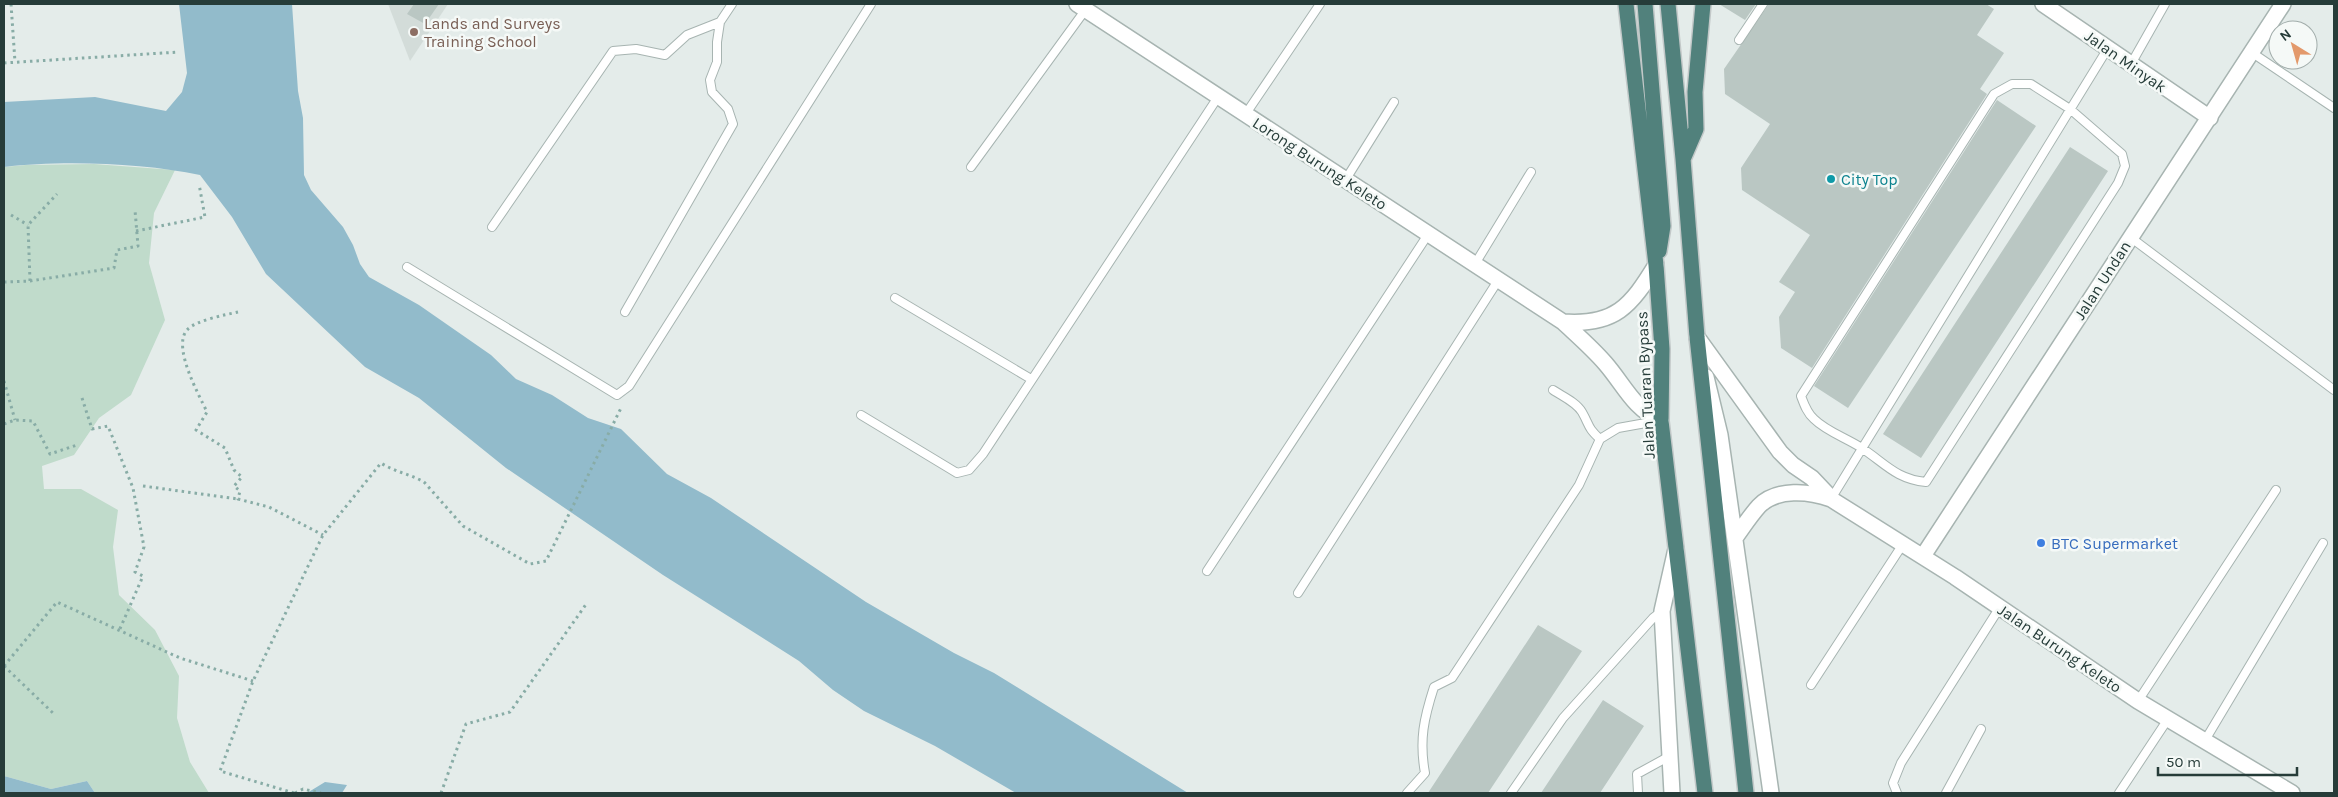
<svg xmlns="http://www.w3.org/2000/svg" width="2338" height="797" font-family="Karla,sans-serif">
<rect width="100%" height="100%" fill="#e4ecea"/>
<!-- built -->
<path fill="#d3dcd9" d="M388 4H448L410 61Z"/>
<!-- green -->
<path fill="#c0dbcb" d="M94 164 175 170 154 213 149 263 165 320 131 395 99 418 74 455 42 466 44 489H81L118 510 113 547 119 595 155 630 179 676 177 718 190 762 209 793H95L87 781 51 789 4 776V167L26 165Z"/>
<!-- water -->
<path fill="#92bbcb" d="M179 4H292L298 91 303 118 304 175 311 190 343 227 353 245 360 264 369 277 419 305 491 355 516 379 552 395 588 418 621 429 667 474 711 498 866 602 954 653 994 673 1188 793H1016L935 746 864 711 833 690 799 661 663 575 506 468 419 398 365 367 266 274 232 217 200 175C143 163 62 160 4 167V102L95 97 166 111 182 92 187 73Z
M4 776 51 789 87 781 95 793H4Z
M325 782 347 785 342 793H307Z"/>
<!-- building -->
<path fill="#bac7c3" d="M414 4H439L425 24 407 14Z
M1719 4H1756L1745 20Z
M1769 4H1986L1994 9 1977 35 2004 53 1980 89 1987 94 1812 368 1781 348 1779 317 1795 292 1779 282 1810 235 1742 190 1741 168 1770 124 1725 94 1724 69Z
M1997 100 2036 126 1848 408 1814 386Z
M2070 147 2108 171 1921 458 1883 434Z
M1538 625 1582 651 1488 793H1428Z
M1603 700 1644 726 1600 793H1541Z"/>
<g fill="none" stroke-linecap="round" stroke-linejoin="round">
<!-- service casing -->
<g stroke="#a7b4b1" stroke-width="10">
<path id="service" d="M1739 40 1763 4
M2251 52 2334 108
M2131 64 2165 4
M2012 84H2031L2070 109 2122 154 2125 166 2118 183 1926 482C1895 479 1884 462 1860 447 1846 438 1826 431 1814 419 1807 413 1804 404 1801 396L1994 94Z
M1245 115 1320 4
M971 167 1086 9
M1346 179 1394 102
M492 227 613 51 636 49 665 55 687 35 720 22 732 4
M2130 237 2334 390
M1475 264 1531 172
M407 267 617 395 629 386 871 4
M895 298 1031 379
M625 312 733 124 728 109 712 92 710 80 717 62V42L720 22
M1553 390C1562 396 1576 402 1582 412 1590 426 1587 427 1600 439
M861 415 957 473 969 470 983 454 1218 97
M1831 499 2108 48
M1207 571 1429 233
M1298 593 1499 279
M1811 685 1903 544
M2138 701 2276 490
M2204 742 2323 543
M1407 793 1425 773C1419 740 1424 718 1434 687L1452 678 1579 485 1600 439 1618 428 1657 421
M1511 793 1563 718 1653 618 1662 611
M1638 793 1637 774 1668 757
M1897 793 1893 783 1901 763 2000 607
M1946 793 1981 729
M2119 793 2168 719"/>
</g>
<!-- minor casing -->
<g stroke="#a7b4b1" stroke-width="18">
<path id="minor" d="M1077 4 1563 322C1578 336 1592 348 1605 363 1625 386 1632 407 1661 421
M2043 4 2210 118
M1563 322C1615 326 1631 306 1656 265"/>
</g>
<!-- tertiary casing -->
<g stroke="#a7b4b1" stroke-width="18">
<path id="tertiary" d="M1697 337 1780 452 1793 465 1812 478 1830 497
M1706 377 1720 435 1771 793
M1735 538C1743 527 1750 516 1759 506 1777 488 1809 491 1831 499L1955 577 2138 701 2292 793
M1923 556 2283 4
M1672 793 1662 611 1676 549"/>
</g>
<!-- trunk casing -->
<g stroke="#c2c8c8" stroke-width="18">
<path id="trunk" d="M1626 4 1656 265 1662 349 1661 421 1705 793
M1645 4 1663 226 1659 251
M1668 4 1683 159 1697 337 1746 793
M1684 157 1696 129 1695 92 1703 4"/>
</g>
<!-- path -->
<path stroke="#88aca6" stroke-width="3" stroke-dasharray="2.5 4" stroke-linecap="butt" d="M11 4 15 62
M4 63 179 52
M11 215 28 225
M136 231 205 217 199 184
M30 281 28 225 57 194
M4 282 30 281 114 268 117 250 138 246 135 210
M238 312C225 315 196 320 187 330 172 347 199 395 207 412L196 430 225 448 234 470 242 477 234 486 240 491 238 499 269 507 323 535
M4 381 15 420
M82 398 92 429 108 426 133 488 144 547 135 572 143 576 119 631
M4 424 15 420 33 421 50 454 77 445
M143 486 238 499
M4 666 57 602 180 658 253 681
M4 666 54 714
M294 793 220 771 253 681 323 535 381 463C395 472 410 474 424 482L463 526 530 564 546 561 622 406
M295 793 303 789 321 793
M441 793 466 724 510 712 587 603"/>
<!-- service -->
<use href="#service" stroke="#fff" stroke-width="8"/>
<!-- minor -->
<use href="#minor" stroke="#fff" stroke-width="15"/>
<!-- tertiary -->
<use href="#tertiary" stroke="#fff" stroke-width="15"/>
<!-- trunk -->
<use href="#trunk" stroke="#51817c" stroke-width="15"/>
</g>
<!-- markers -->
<circle fill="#8d6e63" stroke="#f5f9f7" stroke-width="2" cx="414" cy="32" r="5"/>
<circle fill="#0f9aa8" stroke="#f5f9f7" stroke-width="2" cx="1831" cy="179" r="5"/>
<circle fill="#3f7fe0" stroke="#f5f9f7" stroke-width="2" cx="2041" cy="543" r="5"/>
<g text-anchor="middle" stroke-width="5" stroke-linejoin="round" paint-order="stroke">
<!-- education labels -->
<g font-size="16" fill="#785e54" stroke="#f5f9f7" text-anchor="start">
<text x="424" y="29">Lands and Surveys<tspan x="424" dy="18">Training School</tspan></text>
</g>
<!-- street labels -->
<g font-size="16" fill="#263c39" stroke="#f5f9f7">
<text transform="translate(2126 61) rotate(35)" y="6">Jalan Minyak</text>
<text transform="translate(1320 163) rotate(33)" y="6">Lorong Burung Keleto</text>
<text transform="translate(2102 280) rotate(-57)" y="6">Jalan Undan</text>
<text transform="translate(1645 385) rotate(-93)" y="6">Jalan Tuaran Bypass</text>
<text transform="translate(2060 648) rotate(34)" y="6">Jalan Burung Keleto</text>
</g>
<!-- culture labels -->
<g font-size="16" fill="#0d838f" stroke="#f5f9f7" text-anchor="start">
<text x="1841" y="185">City Top</text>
</g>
<!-- shop labels -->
<g font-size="16" fill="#366cbe" stroke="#f5f9f7" text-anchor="start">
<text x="2051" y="549">BTC Supermarket</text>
</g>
</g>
<!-- border -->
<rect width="2338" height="797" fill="none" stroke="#263c39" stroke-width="10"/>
<!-- north arrow -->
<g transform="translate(2293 45) rotate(323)"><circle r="24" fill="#f5f9f7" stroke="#a2adab"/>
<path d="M0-4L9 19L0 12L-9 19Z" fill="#e3996b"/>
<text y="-8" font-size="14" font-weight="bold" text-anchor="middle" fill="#263c39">N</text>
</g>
<!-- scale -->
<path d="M2158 767v8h139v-8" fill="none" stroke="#263c39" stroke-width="2.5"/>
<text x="2166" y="767" font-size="15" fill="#263c39" stroke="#f5f9f7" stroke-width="4" paint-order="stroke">50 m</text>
</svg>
